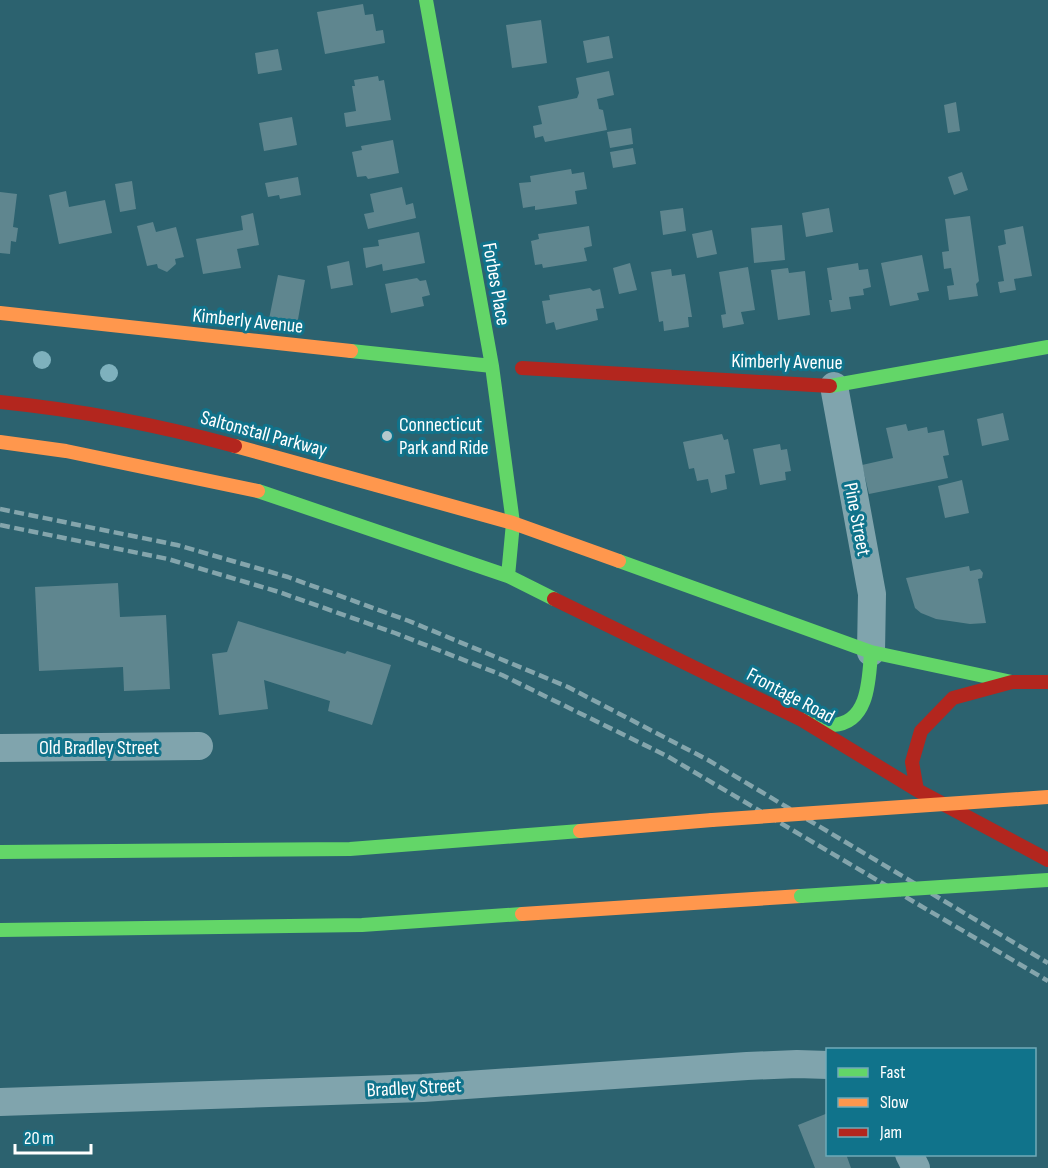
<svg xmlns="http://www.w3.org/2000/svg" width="1048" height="1168" font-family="'Sofia Sans Condensed',sans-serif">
<rect width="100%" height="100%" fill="#2c626f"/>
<!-- building -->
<path fill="#5f868f" d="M363 4 365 15 373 14 376 31 383 30 385 43 325 54 317 12Z
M541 20 547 63 512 68 506 25Z
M609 36 613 58 587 63 583 41Z
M278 49 282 70 258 74 255 53Z
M609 71 614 95 597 99 599 109 603 110 607 130 545 142 543 136 535 138 533 126 542 124 538 106 577 98 579 93 576 78Z
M378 76 379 81 384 80 391 120 346 127 344 113 356 111 352 86H355L354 80Z
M956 102 960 131 948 133 944 105Z
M292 117 297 145 264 151 259 123Z
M631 128 633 144 610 148 607 132Z
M393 140 399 173 368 179 366 176 357 177 352 152 362 150 361 146Z
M633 148 636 164 613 168 610 152Z
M571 169 572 174 584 172 587 189 575 191 577 204 535 210V206L523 208 519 183 531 182 530 176Z
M962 172 968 190 954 195 948 177Z
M298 177 301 195 280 199 279 195 268 197 265 183Z
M132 181 136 209 120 212 115 184Z
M402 187 406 205 413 203 416 218 368 229 364 214 374 212 370 194Z
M66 191 69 207 105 200 112 233 59 244 49 195Z
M0 192 17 194 13 227 18 228 16 242 11 241 10 254 0 253Z
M683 208 686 231 663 235 660 211Z
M829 208 833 232 806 237 802 213Z
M253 213 259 245 237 249 241 268 203 274 196 239 243 230 241 216Z
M970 216 979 281 976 284 978 296 949 300 947 286 954 285 951 268 944 269 942 252 949 251 945 219Z
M153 222 156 232 176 227 184 257 175 259 176 264 167 272 158 268 157 264 147 266 137 226Z
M782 225 785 260 754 263 751 228Z
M589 226 592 246 584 248 587 261 543 268 542 264 535 265 531 241 539 239 538 234Z
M1023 226 1032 276 1014 279 1016 290 1000 293 998 282 1004 281 998 246 1006 244 1004 230Z
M712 230 717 254 697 258 692 234Z
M419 232 425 263 383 271 382 264 366 268 363 248 379 246 378 240Z
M922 255 929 291 917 293 919 300 890 306 881 263Z
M349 261 353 285 331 289 327 266Z
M630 263 637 290 619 294 613 268Z
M858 263 859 270 868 269 871 287 863 289 864 295 849 297 851 309 831 312 829 300H832L827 268Z
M748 267 755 310 741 312 744 324 723 328 721 315 726 314 719 272Z
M788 268 789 273 805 271 810 315 778 320 771 270Z
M671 269 672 276 685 274 692 317H688L689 327 664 331 663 321 659 322 651 272Z
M278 275 305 280 297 325 269 319Z
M417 278 420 281 426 280 430 295 422 297 424 306 391 313 385 284Z
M590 288 593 291 600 289 604 308 596 309 598 320 556 330 554 322 546 324 542 301 550 300 549 295Z
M1003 413 1009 440 982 446 977 419Z
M906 424 908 431 927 427 928 433 944 430 949 455 943 456 948 478 869 494 862 465 893 458 886 428Z
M722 434 724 440 728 439 735 473 725 475 727 489 711 493 708 479 697 481 694 468 689 469 683 442Z
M780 444 781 450 787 449 791 471 785 472 786 480 760 485 753 449Z
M962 480 969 513 945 518 938 486Z
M969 566 970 571 980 569 983 573 982 578 978 579 986 623 970 624 936 619 921 613 915 608 906 578Z
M118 583 120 617 166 615 170 689 124 691 123 667 39 671 35 587Z
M238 621 345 654 347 651 391 665 372 725 328 711 330 701 264 680 268 709 219 715 212 654 227 652Z
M828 1113V1154H846L851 1168H815L798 1125Z"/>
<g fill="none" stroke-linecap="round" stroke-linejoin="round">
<!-- street -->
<path stroke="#80a4ad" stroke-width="28" d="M834 386 872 594 871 652
M0 748 199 746
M0 1102 423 1088 747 1066 797 1064 828 1065
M909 1154 916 1168"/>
<!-- fast -->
<path stroke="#63d668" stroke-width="14" d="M426 0 492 366
M351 351 492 366 513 523 508 576
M830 386 1048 347
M258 491 508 576 554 599
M619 561 871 652 1012 682
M804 720C813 722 823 726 833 725 869 723 869 679 871 652
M0 852 350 849 580 831
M0 930 362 925 522 914"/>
<!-- slow -->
<path stroke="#ff974d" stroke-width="14" d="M0 313 351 351
M0 442 66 451 258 491
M235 446 513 523 619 561
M580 831 712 820
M522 914 801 896"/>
<!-- jam -->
<path stroke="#b3261e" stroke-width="14" d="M522 368 830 386
M0 402C79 410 158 425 235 446
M554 599 802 720 917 790
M1048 682H1012L953 698 921 731 912 762 917 790 1048 860"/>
<!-- rail -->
<path stroke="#84a5ac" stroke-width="4.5" stroke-dasharray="10 4.5" stroke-linecap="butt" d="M0 509 177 545 288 577 409 621 568 687 708 760 1048 963
M0 525 168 559 279 592 395 633 502 675 667 756 1048 981"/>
<!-- fast-bridge -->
<path stroke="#63d668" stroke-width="14" d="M801 896 1048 880"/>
<!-- slow-bridge -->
<path stroke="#ff974d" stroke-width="14" d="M712 820 1048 797"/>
</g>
<!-- trees -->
<g fill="#7eb1bd">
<circle cx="42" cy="360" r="9"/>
<circle cx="109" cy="373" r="9"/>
</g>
<!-- markers -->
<circle fill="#b5c8cd" stroke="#10738b" stroke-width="2" cx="387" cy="436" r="6"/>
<g text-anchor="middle" stroke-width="6" stroke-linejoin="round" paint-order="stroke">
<!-- street labels -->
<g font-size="20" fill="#fff" stroke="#10738b">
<text transform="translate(497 284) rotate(80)" y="7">Forbes Place</text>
<text transform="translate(248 320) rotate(6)" y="7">Kimberly Avenue</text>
<text transform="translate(787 361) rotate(1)" y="7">Kimberly Avenue</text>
<text transform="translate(264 433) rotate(15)" y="7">Saltonstall Parkway</text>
<text transform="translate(858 519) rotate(79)" y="7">Pine Street</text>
<text transform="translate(791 695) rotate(28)" y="7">Frontage Road</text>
<text x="99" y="754">Old Bradley Street</text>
<text transform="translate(414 1087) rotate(-3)" y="7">Bradley Street</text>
</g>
<!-- poi labels -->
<g font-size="20" fill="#fff" stroke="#10738b" text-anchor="start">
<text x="399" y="431">Connecticut<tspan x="399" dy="23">Park and Ride</tspan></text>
</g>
</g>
<!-- legend -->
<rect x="826" y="1048" width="210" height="108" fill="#10738b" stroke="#70abb9" stroke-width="1.5"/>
<rect x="838" y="1068" width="30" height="9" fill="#63d668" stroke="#70abb9" stroke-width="1.5"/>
<text x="880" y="1078" font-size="18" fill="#ffffff">Fast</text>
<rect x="838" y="1098" width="30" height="9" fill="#ff974d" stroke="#70abb9" stroke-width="1.5"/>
<text x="880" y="1108" font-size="18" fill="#ffffff">Slow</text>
<rect x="838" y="1128" width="30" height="9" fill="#b3261e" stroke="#70abb9" stroke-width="1.5"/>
<text x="880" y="1138" font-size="18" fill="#ffffff">Jam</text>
<!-- scale -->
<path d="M15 1144v9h76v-9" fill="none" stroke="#ffffff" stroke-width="3"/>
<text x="24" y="1144" font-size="18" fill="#ffffff" stroke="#10738b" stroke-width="4.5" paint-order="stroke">20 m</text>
</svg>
